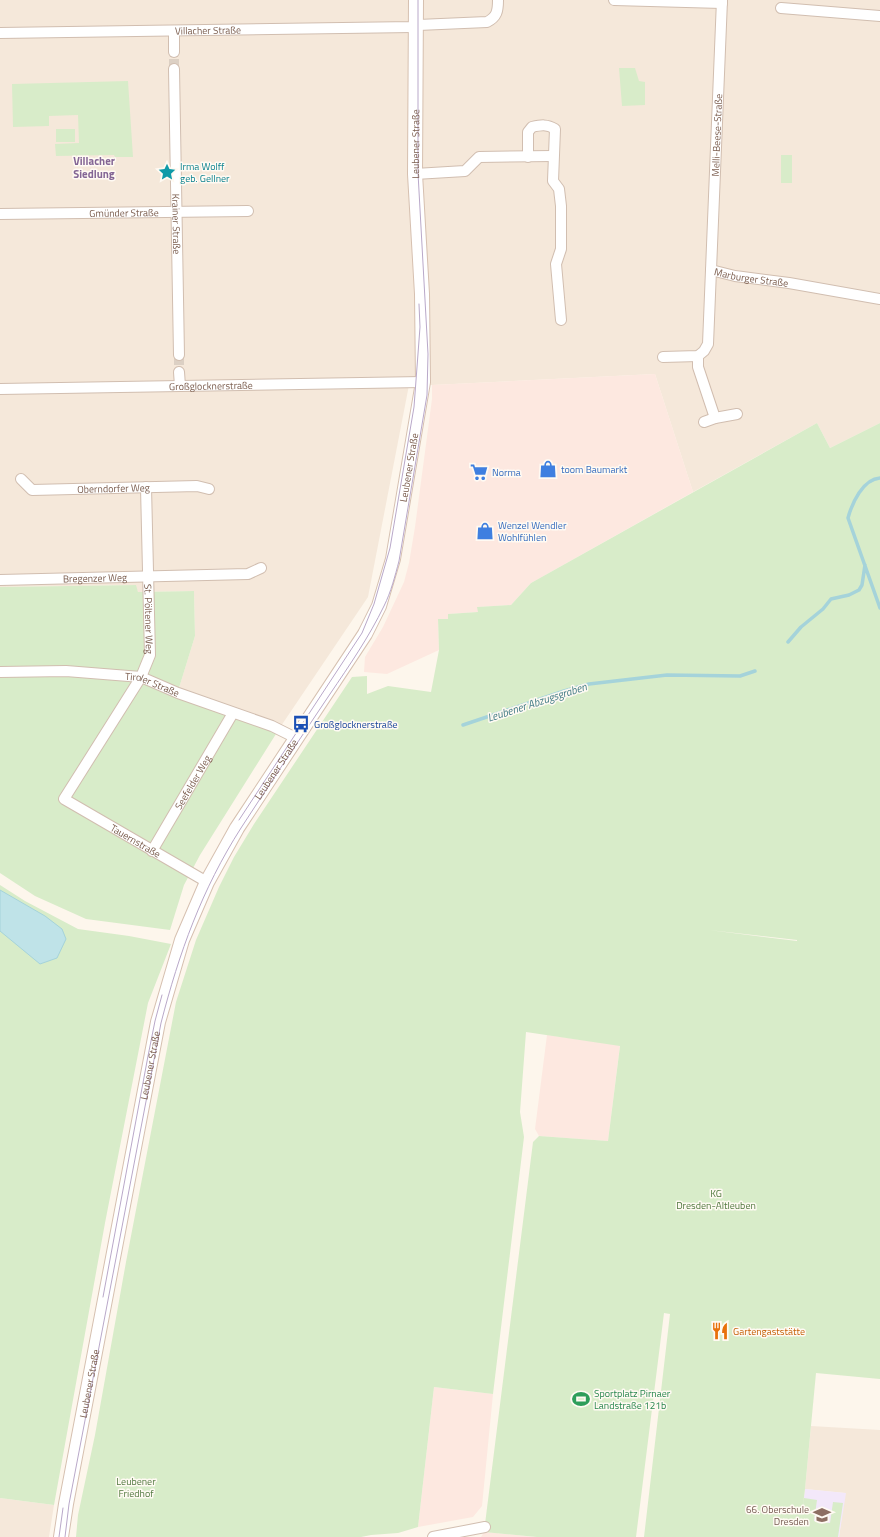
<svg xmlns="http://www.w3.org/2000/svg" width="880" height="1537" font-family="'Titillium Web',sans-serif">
<rect width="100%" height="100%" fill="#fdf6ec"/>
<!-- residential -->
<path fill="#f5e8da" d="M0 0H880V423L830 448 817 423 693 492 655 374 432 385H409L368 597 281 726 179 688 195 636 194 591 138 592 135 585 0 587Z
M811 1426 880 1430V1537H839L845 1493 805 1489Z
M0 1498 54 1505 49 1537H0Z"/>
<!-- commercial -->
<path fill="#fde8e0" d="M655 374 693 492 531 583 511 605 478 607V612L448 614V619H438L439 650 387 674 364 672 365 657 383 627 404 582 409 563 415 527 432 399V385Z
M547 1035 620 1045 608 1141 539 1136 535 1129Z
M434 1387 493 1394 482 1506 473 1517 418 1527Z
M484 1532 537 1537H481Z"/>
<!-- education -->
<path fill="#f3e8fa" d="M805 1489 846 1493 839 1537H799Z"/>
<!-- green -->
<path fill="#d8ecc9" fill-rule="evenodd" d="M619 68H635L639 81 645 82V105L622 106Z
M128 81 133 157H115L114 155 56 156 55 144 79 143 78 115 49 116V126L13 127 12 84Z
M56 129H75V142H56Z
M781 155H792V183H781Z
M817 423 830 448 880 423V1379L816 1373 805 1489 799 1537H644L670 1314 664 1313 636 1537H537L484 1532 533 1142 539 1136 608 1141 620 1046 526 1032 520 1112 524 1137 493 1394 434 1387 418 1527 398 1533 371 1535 361 1537H76L78 1515 95 1435 126 1262 176 1002 196 940 219 887 234 857 254 824 352 677 367 676V694L388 686 431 692 439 650 438 619H448V614L478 612 477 607 511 605 531 583ZM709 930 797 940V941Z
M136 585 138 592 194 591 195 636 179 688 281 726 200 855 184 885 170 930 86 919 35 896 0 873V587Z
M0 885 25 901 78 929 129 936 171 944 148 1003 105 1223 54 1505 0 1498Z
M804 1498 817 1500 814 1521 830 1523 833 1502 843 1503 838 1537H799Z"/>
<!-- water -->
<path fill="#bfe3e8" stroke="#a5d3da" d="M0 890 45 916 62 929 66 939 57 958 40 964 0 931Z"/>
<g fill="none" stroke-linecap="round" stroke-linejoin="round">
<!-- stream -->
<path stroke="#a5d3da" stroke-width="3.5" d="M880 478C863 479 852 503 848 518L880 608
M788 642 801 627 823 609 831 599 849 595 859 590 862 585 865 565
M463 725 564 691 589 684 667 675 740 676 755 671"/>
<!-- street-tunnel -->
<path stroke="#dcd0c4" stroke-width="10" stroke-dasharray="10 5" stroke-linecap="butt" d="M174 69V52
M179 355V372"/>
<!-- street casing -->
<g stroke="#d1beb0" stroke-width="12">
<g id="street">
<path d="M614 0 722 3"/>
<path d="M781 8 880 16"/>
<path d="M174 32V52"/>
<path id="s1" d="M0 33 413 27 418 25 487 22C497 17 498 11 498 0"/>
<path id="s2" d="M174 69 179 355"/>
<path d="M528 157V132L532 127C541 125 547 124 555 129L553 181 559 189 561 206V249L556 264 561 320"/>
<path d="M415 174 465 171 479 157 553 156"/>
<path id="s3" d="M0 214 248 211"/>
<path id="s4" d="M711 270 722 0"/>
<path d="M698 356V367L715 418 737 414"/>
<path id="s5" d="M663 357 698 356 704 351 708 344 711 270 735 276 789 283 880 299"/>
<path d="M179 372 180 386"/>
<path id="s6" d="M0 389 423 382"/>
<path d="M704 422 715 418"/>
<path id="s7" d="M21 479 32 490 197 486 209 489"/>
<path id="s8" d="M146 487 150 655 141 677 64 799 207 882"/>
<path id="s9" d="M0 580 248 574 261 568"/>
<path id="s10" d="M0 672 66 671 141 677 178 693 272 726 296 738"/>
<path id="s11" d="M152 851 233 713"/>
<path d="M433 1537 485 1527"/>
</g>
</g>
<!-- secondary casing -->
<g stroke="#d6c0b0" stroke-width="16">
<g id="secondary">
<path id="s12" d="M61 1537 66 1504 158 1022 182 940 207 882 237 828 365 634 379 606 393 559 423 382 422 294 415 174 416 0"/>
</g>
</g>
<!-- street -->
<use href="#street" stroke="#fff" stroke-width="10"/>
<!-- secondary -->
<use href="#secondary" stroke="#fff" stroke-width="14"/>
<!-- tram -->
<path stroke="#b9a8c9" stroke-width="1" d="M239 820 362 633 374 604 390 548 414 407 420 327 419 304
M103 1297 148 1056 155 1021 162 995
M59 1537 63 1508
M65 1537 69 1504 161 1023C179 953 202 889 241 828 270 783 300 739 330 694 349 666 369 637 384 606 391 592 395 576 399 561L427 395 428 354 418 173V0"/>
</g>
<!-- icons -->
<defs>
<g id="sight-bare" transform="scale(1.38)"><path d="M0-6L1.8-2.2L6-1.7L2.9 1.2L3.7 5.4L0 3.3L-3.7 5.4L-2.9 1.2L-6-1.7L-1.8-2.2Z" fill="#0f9aa8" stroke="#fffaf3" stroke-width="2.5" paint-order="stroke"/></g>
<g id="shop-bare" transform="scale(1.38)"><path d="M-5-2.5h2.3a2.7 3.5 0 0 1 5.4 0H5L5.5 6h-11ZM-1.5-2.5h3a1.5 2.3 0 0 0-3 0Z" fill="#3f7fe0" stroke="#fffaf3" stroke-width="2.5" paint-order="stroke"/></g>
<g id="supermarket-bare" transform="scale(1.38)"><path d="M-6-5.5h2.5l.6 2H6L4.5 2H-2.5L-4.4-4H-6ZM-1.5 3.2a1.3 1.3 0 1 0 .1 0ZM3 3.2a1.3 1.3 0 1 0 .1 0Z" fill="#3f7fe0" stroke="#fffaf3" stroke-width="2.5" paint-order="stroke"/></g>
<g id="bus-bare" transform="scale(1.38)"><path d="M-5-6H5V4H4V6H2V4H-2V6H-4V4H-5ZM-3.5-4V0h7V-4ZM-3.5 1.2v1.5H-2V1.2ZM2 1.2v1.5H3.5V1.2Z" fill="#1a4fb4" stroke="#fffaf3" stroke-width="2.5" paint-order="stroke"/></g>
<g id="restaurant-bare" transform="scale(1.38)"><path d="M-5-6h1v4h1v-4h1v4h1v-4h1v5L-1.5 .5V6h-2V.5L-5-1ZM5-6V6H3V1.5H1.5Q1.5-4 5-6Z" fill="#e8710a" stroke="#fffaf3" stroke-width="2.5" paint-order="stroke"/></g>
<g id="stadium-bare" transform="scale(1.38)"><path d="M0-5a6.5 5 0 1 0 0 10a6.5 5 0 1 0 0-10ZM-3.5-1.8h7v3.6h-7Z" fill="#2e9e5b" stroke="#fffaf3" stroke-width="2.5" paint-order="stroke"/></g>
<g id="school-bare" transform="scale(1.38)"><path d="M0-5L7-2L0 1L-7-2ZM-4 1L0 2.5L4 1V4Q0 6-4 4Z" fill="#8d6e63" stroke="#fffaf3" stroke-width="2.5" paint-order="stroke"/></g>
</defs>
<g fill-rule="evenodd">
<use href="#sight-bare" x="167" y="172"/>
<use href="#shop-bare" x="548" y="469"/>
<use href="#supermarket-bare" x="479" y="472"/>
<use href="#shop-bare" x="485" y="531"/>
<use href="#bus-bare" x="301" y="724"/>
<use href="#restaurant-bare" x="720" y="1331"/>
<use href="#stadium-bare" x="581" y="1399"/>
<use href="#school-bare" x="822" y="1515"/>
</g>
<g text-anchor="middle" stroke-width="3" stroke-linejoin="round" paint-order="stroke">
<!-- street labels -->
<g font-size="10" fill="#7a5c4d" stroke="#fffaf3">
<text dy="4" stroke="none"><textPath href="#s1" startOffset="208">Villacher Straße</textPath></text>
<text dy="4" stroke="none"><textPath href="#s4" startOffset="135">Melli-Beese-Straße</textPath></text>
<text dy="4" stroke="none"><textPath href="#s12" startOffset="1465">Leubener Straße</textPath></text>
<text dy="4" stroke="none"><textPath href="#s3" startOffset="124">Gmünder Straße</textPath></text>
<text dy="4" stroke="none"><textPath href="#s2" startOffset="155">Krainer Straße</textPath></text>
<text dy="4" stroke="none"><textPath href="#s5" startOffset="166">Marburger Straße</textPath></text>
<text dy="4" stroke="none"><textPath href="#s6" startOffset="211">Großglocknerstraße</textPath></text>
<text dy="4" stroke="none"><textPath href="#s12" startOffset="1140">Leubener Straße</textPath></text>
<text dy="4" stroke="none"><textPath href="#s7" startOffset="97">Oberndorfer Weg</textPath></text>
<text dy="4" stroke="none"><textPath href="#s9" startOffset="95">Bregenzer Weg</textPath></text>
<text dy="4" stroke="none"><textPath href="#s8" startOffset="132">St. Pöltener Weg</textPath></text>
<text dy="4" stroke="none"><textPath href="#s10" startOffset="154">Tiroler Straße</textPath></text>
<text dy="4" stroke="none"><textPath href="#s12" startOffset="805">Leubener Straße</textPath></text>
<text dy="4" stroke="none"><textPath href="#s11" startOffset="80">Seefelder Weg</textPath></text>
<text dy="4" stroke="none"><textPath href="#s8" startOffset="419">Tauernstraße</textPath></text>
<text dy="4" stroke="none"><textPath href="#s12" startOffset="480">Leubener Straße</textPath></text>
<text dy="4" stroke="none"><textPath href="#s12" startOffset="156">Leubener Straße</textPath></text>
</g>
<!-- culture labels -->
<g font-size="10" fill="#0d838f" stroke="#fffaf3" text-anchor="start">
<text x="180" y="170">Irma Wolff<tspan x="180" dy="12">geb. Gellner</tspan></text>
</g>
<!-- shop labels -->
<g font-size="10" fill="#366cbe" stroke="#fffaf3" text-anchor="start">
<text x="561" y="473">toom Baumarkt</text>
<text x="492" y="476">Norma</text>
<text x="498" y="529">Wenzel Wendler<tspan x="498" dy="12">Wohlfühlen</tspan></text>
</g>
<!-- transit labels -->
<g font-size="10" fill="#164399" stroke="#fffaf3" text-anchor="start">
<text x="314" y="728">Großglocknerstraße</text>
</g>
<!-- park labels -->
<g font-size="10" fill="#537a41" stroke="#fffaf3">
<text x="716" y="1197">KG<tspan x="716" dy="12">Dresden-Altleuben</tspan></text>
<text x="136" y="1485">Leubener<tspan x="136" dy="12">Friedhof</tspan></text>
</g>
<!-- food labels -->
<g font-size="10" fill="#c56008" stroke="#fffaf3" text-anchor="start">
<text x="733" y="1335">Gartengaststätte</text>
</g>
<!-- leisure labels -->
<g font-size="10" fill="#27864d" stroke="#fffaf3" text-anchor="start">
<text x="594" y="1397">Sportplatz Pirnaer<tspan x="594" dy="12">Landstraße 121b</tspan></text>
</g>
<!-- education labels -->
<g font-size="10" fill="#785e54" stroke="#fffaf3" text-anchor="end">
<text x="809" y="1513">66. Oberschule<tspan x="809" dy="12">Dresden</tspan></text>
</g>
<!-- neighbourhood labels -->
<g font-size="11" font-weight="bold" fill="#846695" stroke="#fffaf3">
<text x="94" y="165">Villacher<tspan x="94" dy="13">Siedlung</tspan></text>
</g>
<!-- water labels -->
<g font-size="11" font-style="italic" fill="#437c86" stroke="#fffaf3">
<text transform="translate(537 702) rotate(-18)" y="4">Leubener Abzugsgraben</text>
</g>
</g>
</svg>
